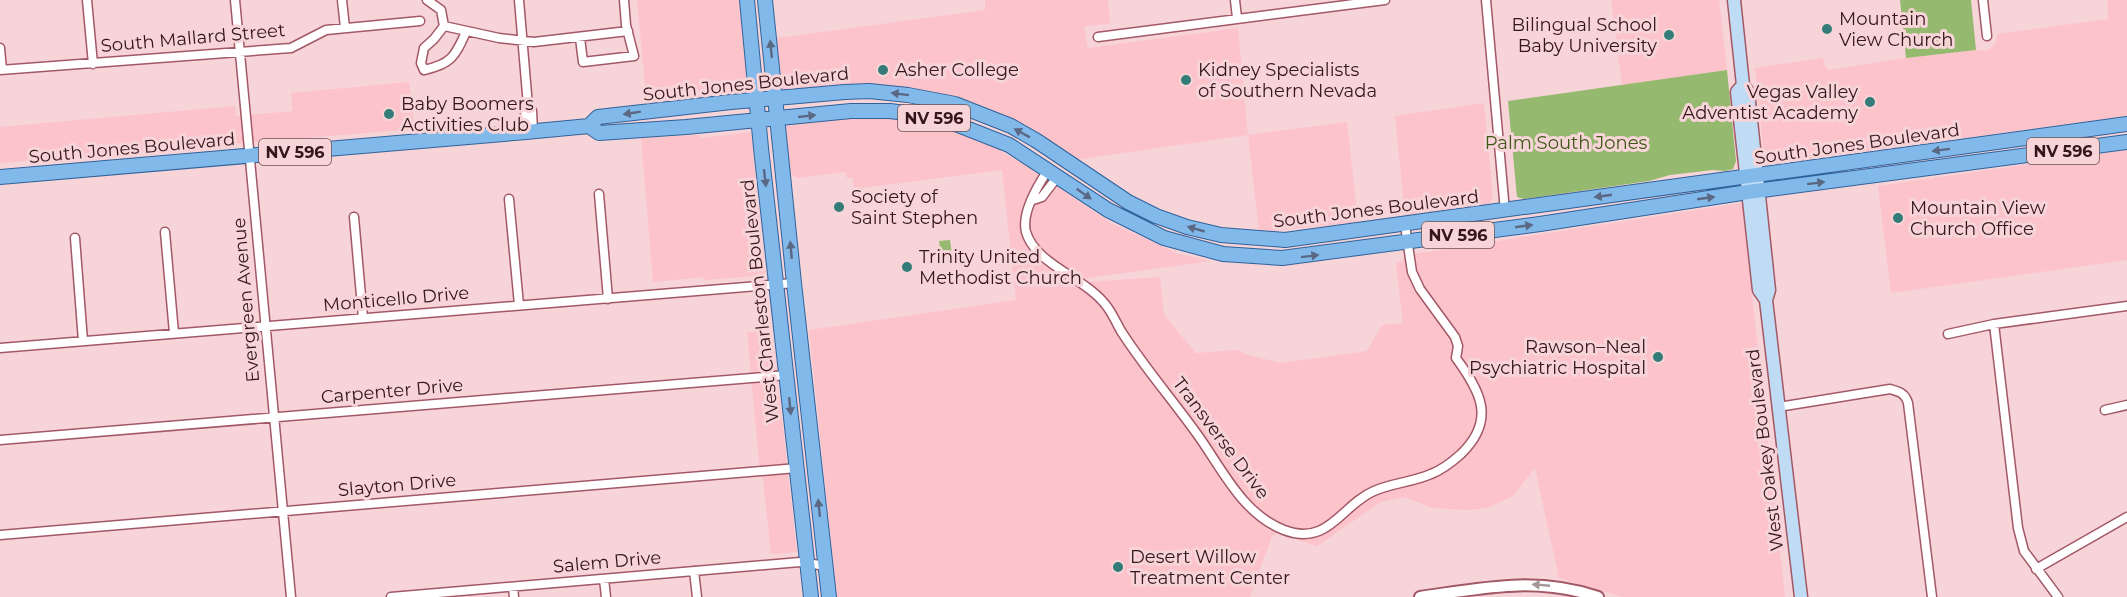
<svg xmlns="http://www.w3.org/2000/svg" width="2127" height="597" font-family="Montserrat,sans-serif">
<rect width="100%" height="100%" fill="#f7d4d8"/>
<!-- built -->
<path fill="#fcc3cb" d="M637 0H747L756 100 647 106Z
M985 0H1108L1110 24 1084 26 1088 48 1238 28 1248 135 1347 122 1358 222 1259 232 1248 135 1067 161 1011 126 918 97 776 98 770 39 985 10Z
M1611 0H1719L1727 70 1622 85Z
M2107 0H2127V116L1765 165 1755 68 1823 58 1824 64 1828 70 1906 58 1976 50 1987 51 1996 43 1997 34 2108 19Z
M409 82 415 129 0 163V127L235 106 236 116 292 111 291 93Z
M1484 103 1493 197 1491 201 1489 204 1405 216 1395 116Z
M913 114 999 140 1000 151 1025 165 1111 223 1176 253 1211 261 1030 286 1160 277 1164 315 1196 353 1237 350 1248 355 1281 363 1367 351 1382 325 1403 323 1396 264 1413 254 1742 203 1785 597H1622L1559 578 1535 468 1513 496 1488 508 1467 510 1432 508 1405 497 1381 502 1317 546 1298 540 1282 531 1272 536 1250 597H837L809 330 1016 300 1002 170 854 189 853 178H847L845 172 797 178 784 169 778 119Z
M751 132 766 275 704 280 703 277 653 282 641 138 698 135 702 138Z
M2127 150V260L1891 293 1878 186Z
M772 330 797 552 771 554 763 480 759 462 747 332Z"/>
<!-- green -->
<path fill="#96b970" d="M1900 0H1971L1976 50 1906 58Z
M1727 70 1736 161 1733 169 1725 171 1713 170 1670 175 1649 181 1524 199 1517 197 1508 101Z
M950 240 953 263 942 264 939 241Z"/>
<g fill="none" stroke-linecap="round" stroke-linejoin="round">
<!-- minor casing -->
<g stroke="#a35865" stroke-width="11">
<path id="minor" d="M87 0 93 64
M235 0 291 597
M342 0 345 28
M427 0 441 10 444 26 434 39 424 48 421 63 424 70C452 64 455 56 466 32
M519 0 528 106 532 111 533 131
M1235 0 1237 18
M1486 0 1505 211
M1983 0 1987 36
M444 26 499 38 534 42 628 31
M1098 37 1385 0
M580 38 583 62 634 56 626 25 624 0
M0 48 2 70
M0 70 291 48 326 30 420 21
M526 132 525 112 528 106
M1048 170C1038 185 1021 213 1026 232 1036 266 1088 278 1108 308 1113 315 1117 324 1121 331 1144 367 1172 399 1197 434 1221 467 1242 514 1284 530 1329 547 1341 505 1374 491 1392 483 1413 482 1431 474 1442 470 1452 462 1461 454 1496 420 1481 392 1456 358L1458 346 1455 337 1420 289 1412 272 1405 225
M599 194 608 299
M509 199 519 305
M1033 200 1042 197 1058 176
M354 217 363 318
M165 232 174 333
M75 238 83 341
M1994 324 2018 528 2024 551 2058 597
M1948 334 1994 324 2127 306
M0 348 794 283
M1778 407 1890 389C1900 392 1905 393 1908 403L1932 597
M2105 410 2127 405
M0 440 787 375
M0 535 797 468
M2036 569 2127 517
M694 571 697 597
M604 579 606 597
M513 587 514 597
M391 597 800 562 826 566"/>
</g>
<!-- tertiary casing -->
<g stroke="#a35865" stroke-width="14">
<path id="tertiary" d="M1420 597C1483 588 1536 576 1598 597"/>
</g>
<!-- secondary casing -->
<g stroke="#a35865" stroke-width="15">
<path id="secondary" d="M1734 0 1743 85 1748 92 1769 290 1766 300 1801 597
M1743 85 1737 92 1759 290 1766 300"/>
</g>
<!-- primary casing -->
<g stroke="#306299" stroke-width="16">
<path id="primary" d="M747 0 761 148 811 597
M765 0 794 283 829 597
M589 126 599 133 686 127 851 111H890L913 114 948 121 1009 145 1108 210 1164 238 1223 254 1282 258 1540 224 1748 192 2127 142
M0 177 526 132 589 126 598 117 731 102 845 92 869 91 908 95 955 104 1011 126 1037 141 1128 202 1156 216 1187 227 1221 235 1285 240 2127 124"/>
</g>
<!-- minor -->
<use href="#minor" stroke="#fff" stroke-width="8"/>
<!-- tertiary -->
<use href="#tertiary" stroke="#fff" stroke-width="10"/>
<!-- secondary -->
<use href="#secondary" stroke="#c0dcf5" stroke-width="12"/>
<!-- primary -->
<use href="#primary" stroke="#82b9eb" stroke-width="14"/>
</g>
<!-- one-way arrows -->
<defs><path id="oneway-solid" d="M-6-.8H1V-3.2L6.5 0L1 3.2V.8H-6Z" transform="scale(1.5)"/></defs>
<g fill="#5b6883">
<use href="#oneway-solid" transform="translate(771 49) rotate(-96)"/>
<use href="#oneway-solid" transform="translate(900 94) rotate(-173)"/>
<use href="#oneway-solid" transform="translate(632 113) rotate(171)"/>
<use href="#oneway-solid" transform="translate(807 116) rotate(-6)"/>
<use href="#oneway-solid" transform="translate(1022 133) rotate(-151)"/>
<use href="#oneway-solid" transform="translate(1941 150) rotate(173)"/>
<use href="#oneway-solid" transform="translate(765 178) rotate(83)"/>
<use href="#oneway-solid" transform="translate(1816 183) rotate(-7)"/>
<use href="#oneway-solid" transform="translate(1084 194) rotate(35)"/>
<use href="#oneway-solid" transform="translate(1603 196) rotate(172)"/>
<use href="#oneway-solid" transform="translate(1706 198) rotate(-8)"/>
<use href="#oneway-solid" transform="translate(1524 226) rotate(-8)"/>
<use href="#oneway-solid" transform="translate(1196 229) rotate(-164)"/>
<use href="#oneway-solid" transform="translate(791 250) rotate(-95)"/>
<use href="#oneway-solid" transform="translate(1310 256) rotate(-7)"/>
<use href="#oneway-solid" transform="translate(790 406) rotate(84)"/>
<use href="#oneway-solid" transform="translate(819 508) rotate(-96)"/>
</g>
<use fill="#a49698" href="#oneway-solid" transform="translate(1541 585) rotate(-175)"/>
<!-- markers -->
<g fill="#337c77" stroke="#f7d4d8" stroke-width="2">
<circle cx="1827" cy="29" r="6"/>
<circle cx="1669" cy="35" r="6"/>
<circle cx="883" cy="70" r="6"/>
<circle cx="1186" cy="80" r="6"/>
<circle cx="1870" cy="102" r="6"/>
<circle cx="389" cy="114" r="6"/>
<circle cx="839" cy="207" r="6"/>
<circle cx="1898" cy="218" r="6"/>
<circle cx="907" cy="267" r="6"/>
<circle cx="1658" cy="357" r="6"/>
<circle cx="1118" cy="567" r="6"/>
</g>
<g text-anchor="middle" stroke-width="6" stroke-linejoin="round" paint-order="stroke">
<!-- shield labels -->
<g fill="#f7d4d8" stroke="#6e4f54" stroke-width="1.5">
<rect x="898" y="105" width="72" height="26" rx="4.5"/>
<rect x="2027" y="138" width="72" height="26" rx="4.5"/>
<rect x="259" y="139" width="72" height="26" rx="4.5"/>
<rect x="1422" y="222" width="72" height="26" rx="4.5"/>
</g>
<g font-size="16" font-weight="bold" fill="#34161b">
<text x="934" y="124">NV 596</text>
<text x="2063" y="157">NV 596</text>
<text x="295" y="158">NV 596</text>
<text x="1458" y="241">NV 596</text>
</g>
<!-- poi labels -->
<g font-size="18" fill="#34161b" stroke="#f7d4d8" text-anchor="start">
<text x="1839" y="25">Mountain<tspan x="1839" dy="21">View Church</tspan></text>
<text x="1657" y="31" text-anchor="end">Bilingual School<tspan x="1657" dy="21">Baby University</tspan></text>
<text x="895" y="76">Asher College</text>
<text x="1198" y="76">Kidney Specialists<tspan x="1198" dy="21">of Southern Nevada</tspan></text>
<text x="1858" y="98" text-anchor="end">Vegas Valley<tspan x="1858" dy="21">Adventist Academy</tspan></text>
<text x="401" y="110">Baby Boomers<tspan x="401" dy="21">Activities Club</tspan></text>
<text x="851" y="203">Society of<tspan x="851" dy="21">Saint Stephen</tspan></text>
<text x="1910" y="214">Mountain View<tspan x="1910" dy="21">Church Office</tspan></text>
<text x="919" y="263">Trinity United<tspan x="919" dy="21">Methodist Church</tspan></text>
<text x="1646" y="353" text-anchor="end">Rawson–Neal<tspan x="1646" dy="21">Psychiatric Hospital</tspan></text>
<text x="1130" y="563">Desert Willow<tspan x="1130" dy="21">Treatment Center</tspan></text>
</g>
<!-- street labels -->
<g font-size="18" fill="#34161b" stroke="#f7d4d8">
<text transform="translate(193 38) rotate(-5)" y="6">South Mallard Street</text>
<text transform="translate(746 84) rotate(-6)" y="6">South Jones Boulevard</text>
<text transform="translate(1857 144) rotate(-8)" y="6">South Jones Boulevard</text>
<text transform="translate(132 148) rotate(-5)" y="6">South Jones Boulevard</text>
<text transform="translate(1376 209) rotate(-7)" y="6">South Jones Boulevard</text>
<text transform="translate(396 299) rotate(-5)" y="6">Monticello Drive</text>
<text transform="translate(246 300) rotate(-95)" y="6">Evergreen Avenue</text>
<text transform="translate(760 301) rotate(-96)" y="6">West Charleston Boulevard</text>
<text transform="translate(392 391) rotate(-5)" y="6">Carpenter Drive</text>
<text transform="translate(1221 438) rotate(53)" y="6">Transverse Drive</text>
<text transform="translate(1765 450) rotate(-97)" y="6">West Oakey Boulevard</text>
<text transform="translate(397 485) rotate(-5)" y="6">Slayton Drive</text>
<text transform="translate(607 562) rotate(-5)" y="6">Salem Drive</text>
</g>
<!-- park labels -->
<g font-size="18" fill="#3d5a15" stroke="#f7d4d8">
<text x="1566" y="149">Palm South Jones</text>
</g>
</g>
</svg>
